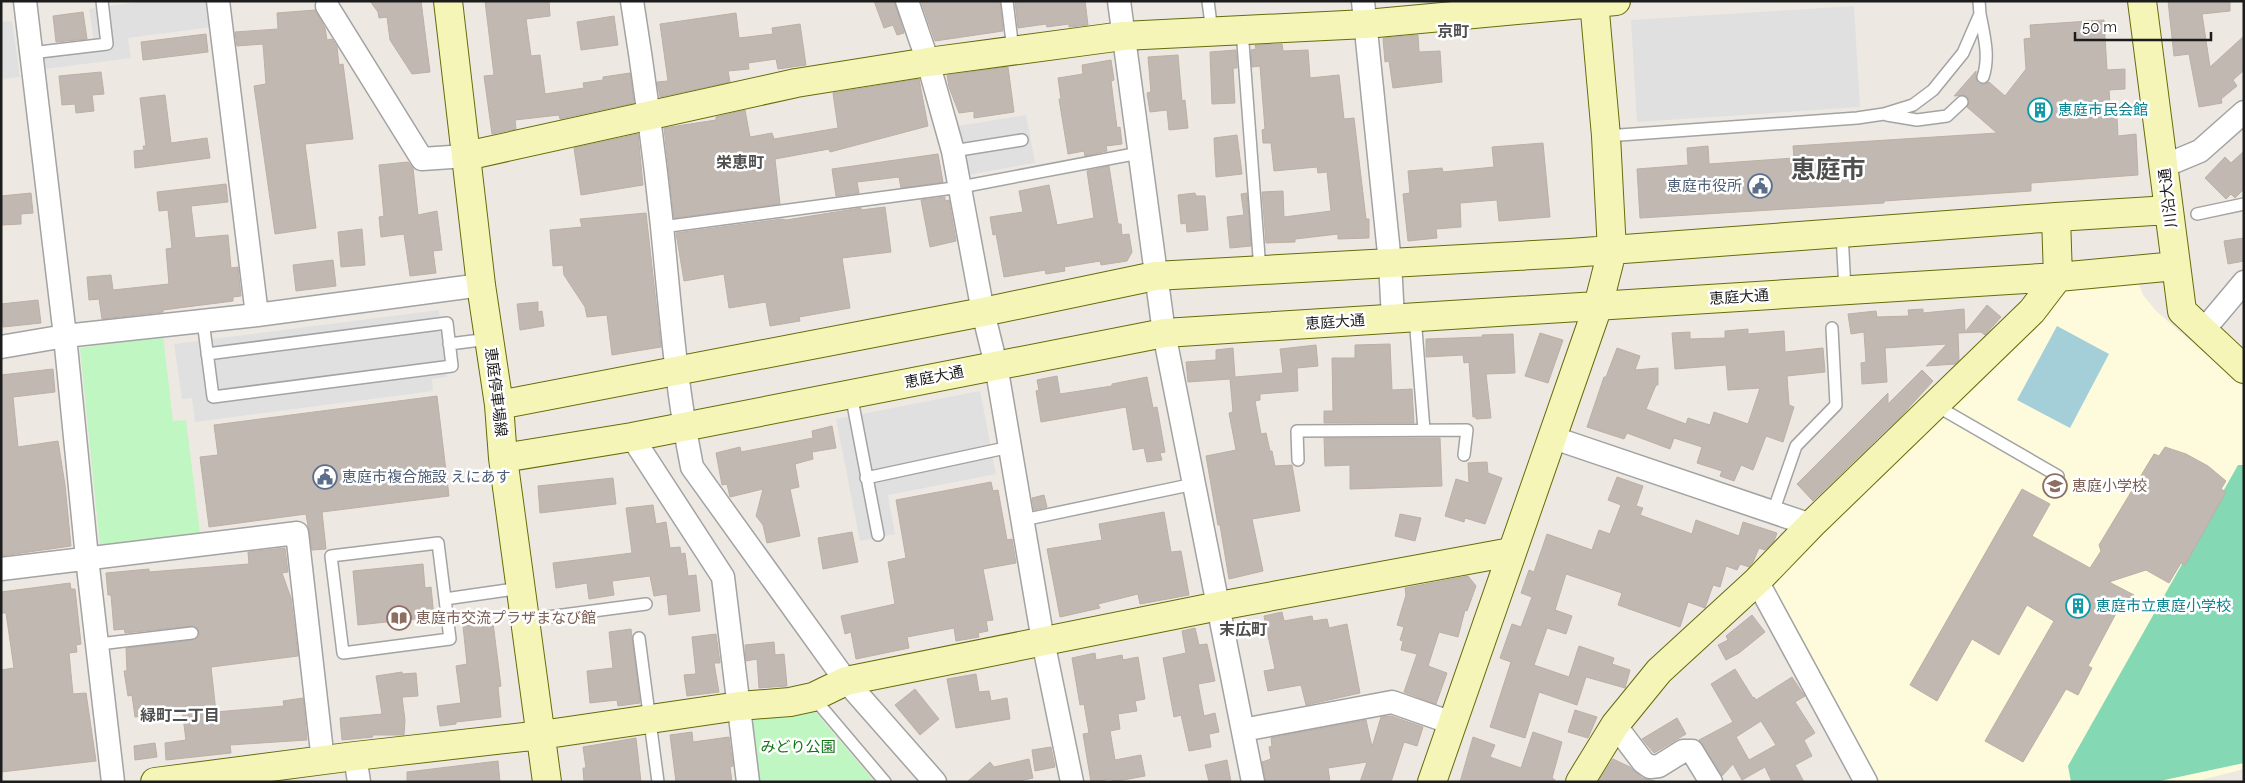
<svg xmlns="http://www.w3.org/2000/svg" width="2245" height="783" font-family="Raleway,'Noto Sans JP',sans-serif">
<rect width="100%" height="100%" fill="#ede9e2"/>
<!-- education -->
<path fill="#fdfbdb" d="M2138 282 2143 295 2156 311 2244 387V769L2193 782H1876L1767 585 2063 290Z"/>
<!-- park -->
<path fill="#c0f6c2" d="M163 335 173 421 186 420 200 533 100 546 80 348Z
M813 709 875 782H755L749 720Z"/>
<!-- pitch -->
<path fill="#84d8b4" d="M2238 465H2244V763L2155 782H2071L2068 766Z"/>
<!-- parking -->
<path fill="#e0e0e0" d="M146 1H208L212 27 128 38 131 58 45 69 43 49 94 42 89 9Z
M1854 6 1860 107 1637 122 1631 20Z
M12 21 20 77 1 79V22Z
M1026 115 1035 163 967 175 958 126Z
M439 310 447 377 432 379 433 391 195 422 192 398 182 399 174 344Z
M980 391 996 474 888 495 895 534 860 541 836 419Z"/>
<!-- water -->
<path fill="#a4cfd9" d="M2057 326 2109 354 2070 428 2017 400Z"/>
<!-- building -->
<path fill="#c1b8b2" stroke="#beafa5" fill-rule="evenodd" d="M370 1H421L430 72 412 74 390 40 387 17 379 18 378 12Z
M485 1H549L550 16 526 19 531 56 540 55 545 94 584 88 583 83 603 80V77L630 73 634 103 560 119 559 115 515 120 516 129 492 134 484 76 494 75Z
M874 1H894L904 33 897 35 893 25 884 28Z
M921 1H1000L1003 31 935 41Z
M1015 1H1085L1088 25 1069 27V24L1047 27 1046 24 1018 28Z
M2168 1H2230V11L2202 14 2210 67 2244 36V70L2233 80 2237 86 2221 99 2222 103 2199 107 2189 54 2174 56Z
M315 10 325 28 327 40 332 39 337 47 339 65 343 64 353 139 305 144 316 228 275 234 254 86 266 84 263 44 237 46 235 32 278 29 277 13Z
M83 12 87 39 56 42 53 16Z
M736 13 739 38 773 34 772 28 800 24 806 65 778 69 776 59 748 63 749 69 728 71 730 82 660 97 657 82 668 81 660 24Z
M614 16 618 45 581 50 577 22Z
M2104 20 2107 70 2125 69V89L2109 90 2111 118H2117L2118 136 2136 134 2138 175 2031 183V191L1884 201V203L1640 218 1637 169 1688 165 1687 148 1708 146 1709 164 1794 158 1793 146 1997 133 1967 107 1969 101 1967 97 1964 95 1954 96 1976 71V78L1978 83 1984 84 1989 82 2005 96 2026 69 2024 39 2031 38 2030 25Z
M206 34 208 52 143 60 141 42Z
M1418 35 1419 52 1440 51 1442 82 1393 88 1389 61 1385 62 1383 38Z
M1282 44 1283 51 1308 50 1310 78 1339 75 1344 119 1354 118 1366 219H1369V238L1338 239V234L1295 239V242L1266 243 1262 192 1283 191 1284 217 1331 211 1327 172 1318 173 1317 167 1274 171 1271 143H1263L1262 130 1265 129 1260 66 1252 67 1251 50 1256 49 1255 45Z
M1236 50 1237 68H1233L1235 103 1212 104 1210 52Z
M1178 55 1182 101 1185 100 1188 128 1169 130 1167 110 1150 112 1147 93 1151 92 1148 57Z
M1111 60 1114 80 1111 81 1117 128 1120 127 1122 144 1106 146 1107 151 1085 156 1084 151 1068 154 1059 99H1061L1058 78 1083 74 1082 65Z
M1008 67 1014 112 974 118V111L959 113 949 87 947 75Z
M101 72 104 94 92 95 94 111 76 113 75 104 62 105 59 76Z
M919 79 928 126 830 152 829 149 775 159 780 204 674 218 664 128 716 120V117L745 110 750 137 772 133 774 139 838 128 833 93Z
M165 95 171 143 207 138 210 158 135 168 134 151 144 150 143 146H146L140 98Z
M638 134 643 185 581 195 574 148Z
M1237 135 1242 174 1216 177 1214 138Z
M1543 143 1550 217 1499 221 1497 200 1460 203 1461 227 1436 229 1437 238 1408 241 1403 194 1410 193 1408 171 1442 168 1443 172 1494 167 1492 147Z
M2244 151V189L2235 198 2231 194 2226 199 2205 178 2225 157 2231 163Z
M938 154 943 182 901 188 899 177 857 182 859 193 836 196 832 169Z
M408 162 413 168 418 215 437 211 442 250 433 251 436 273 410 276 404 234 381 237 379 217 384 216 379 165Z
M1109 166 1118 224H1121L1122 235 1129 234 1132 252 1127 261 1101 265 1100 261 1064 267 1065 271 1046 274 1045 270 1004 277 996 234 993 235 990 217 1023 212 1019 191 1049 185 1057 225 1094 218 1087 171Z
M226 184 228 202 191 206 195 238 228 235 231 268 238 267 241 296 233 297V301L163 310V312L102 319 99 299 89 300 87 277 111 275 113 290 169 284 166 249 172 248 168 210 159 211 157 192Z
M31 193 33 213 21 214V224L1 225V196Z
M1195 193 1196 196H1205L1208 230 1187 232 1186 223 1181 224 1178 195Z
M1247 193 1251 246 1230 248 1227 217 1244 215 1241 194Z
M945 197V201L949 200 956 241 930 247 921 200Z
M885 207 891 252 842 258 850 308 799 317 800 321 770 326 766 302 729 308 724 274 684 281 676 233 782 219 786 220 861 208V210Z
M646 213 661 347 612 355 607 315 587 317 585 307 564 275 563 265 553 266 550 230 582 227 580 219Z
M362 229 365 265 341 267 338 232Z
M2244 238V261L2228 264 2224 241Z
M333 260 336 286 296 291 293 265Z
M38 300 41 323 3 327 1 304Z
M538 302V312L542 311 544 326 520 330 517 304Z
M1987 305 2001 317 1985 335 1981 332 1958 333 1959 360 1955 364 1926 366 1947 344 1885 348 1887 382 1862 384 1861 363 1866 362 1864 332 1851 334 1848 314 1876 311 1877 317 1909 316 1908 310 1923 309V313L1964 309 1965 332Z
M1748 329V334L1784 331 1785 352 1823 348 1825 372 1787 376 1789 405 1794 407 1783 442 1766 436 1753 470 1741 465 1734 481 1720 476 1722 471 1697 463 1702 447 1674 438 1670 449 1627 433 1624 439 1587 427 1604 377H1606L1617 348 1640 356 1635 370 1658 368V385H1656L1646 409 1686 424 1688 418 1710 425 1714 412 1748 424 1760 388 1728 390 1726 365 1675 369 1672 333 1690 332V339L1725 338V331Z
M1540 333 1563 340 1548 383 1525 376Z
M1513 334 1515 373 1486 374 1491 418 1476 419V417H1473L1469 362 1464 363 1463 355 1426 357V339L1483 337 1482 335Z
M1390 344 1392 390 1412 389 1414 423H1324V411H1333L1332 358H1355V345Z
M1316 345 1318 366 1297 368 1298 391 1260 394V400L1255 401 1261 434 1266 433 1270 451H1272L1275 466 1292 465 1300 511 1252 519 1263 571 1229 579 1220 525H1218L1206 456 1236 450 1229 413 1233 412 1230 379 1188 382 1186 362 1216 360V350L1233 348 1235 377 1283 373 1280 349Z
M53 369 55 392 13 397 18 447 58 441 65 485 71 546 1 556V375Z
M1922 370 1933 381 1904 413 1813 501 1797 484 1888 393V404Z
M1057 376 1060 394 1112 386V384L1147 377 1153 408 1157 407 1165 452 1160 453 1162 460 1147 462 1144 448 1133 450 1126 407 1041 422 1036 391 1039 390 1037 380Z
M437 396 449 496 322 512 326 549 312 550 306 514 209 527 200 457 218 455 214 425Z
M832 426 836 448 812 452 813 459 795 464 799 487 790 489 800 536 767 543 763 525 756 516 763 489 730 497 727 484 722 485 716 453 740 447 741 452 813 438 812 431Z
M1324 438H1440L1442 486 1350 489V465L1325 466Z
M2165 447 2186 454 2208 466 2226 481 2221 489 2226 492 2185 565 2181 563 2169 583 2146 570 2109 582 2134 595 2126 609 2120 606 2088 666 2092 668 2078 695 2066 689 2023 762 1985 741 2054 621 2027 605 1999 655 1972 639 1937 701 1910 685 2022 489 2050 504 2032 536 2090 568 2101 551 2099 545 2154 454 2159 456Z
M1487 462 1488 473 1502 478 1485 524 1465 518 1464 522 1445 516 1456 479 1469 483 1468 463Z
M1617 477 1643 486 1636 506 1643 508 1640 515 1692 534 1696 520 1739 536 1743 522 1777 533 1774 541 1765 550 1759 548 1753 562 1749 567 1740 564 1737 570 1726 566 1720 587 1713 585 1705 608 1688 602 1680 627 1618 605 1622 593 1566 574 1555 610 1572 616 1566 634 1547 628 1534 665 1569 677 1579 646 1614 658 1612 664 1630 670 1625 688 1586 677 1577 705 1539 692 1525 738 1490 727 1511 662 1500 658 1512 624 1521 627 1532 597 1521 593 1529 570 1534 572 1547 534 1592 550 1599 530 1610 534 1621 505 1608 500Z
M613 478 616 504 540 513 538 486Z
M991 482 993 491 998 490 1007 540 1012 539 1016 563 983 569 993 620 986 621 988 631 978 633 979 637 956 641 954 628 907 637 909 648 856 659 851 632 845 634 841 616 895 604 888 562 906 558 896 500Z
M1044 495 1047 507 1034 510 1032 498Z
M653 505 656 524 666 522 670 548 680 547 681 554 685 553 688 576 696 575 700 611 669 615 667 594 654 596 650 576 612 581 614 595 589 599 587 583 556 588 553 563 632 553 626 508Z
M1164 512 1171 552 1181 551 1189 595 1140 604 1138 594 1098 604 1100 608 1060 617 1047 549 1102 540 1099 524Z
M1400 514 1421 518 1415 541 1395 536Z
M852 532 858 562 823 569 818 538Z
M285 548 288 572 282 573 291 598 298 656 211 667 216 712 284 706 283 701 303 698 307 740 230 745 231 753 166 760 165 743 186 740 182 710 135 717 132 695 128 696 124 671H127L126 648 193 640 199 636V632L195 626H191L125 633 124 629 114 630 111 595H108L106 573 149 569V572L249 564 248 552Z
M423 564 425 588 431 587 434 617 358 625 353 571Z
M1468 576 1476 586 1467 611 1465 610 1458 637 1439 632 1428 666 1447 673 1436 704 1404 692 1417 654 1401 650 1403 641 1400 640 1404 627 1397 625 1406 595 1405 588Z
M70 583 71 589H75L81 644 76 645 77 652 69 653 73 694 86 693 96 761 1 772V670L14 668 6 613H1V592Z
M1282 612 1284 621 1312 616 1313 621 1327 619 1329 628 1347 624 1360 693 1306 705 1301 685 1268 691 1264 671 1275 669 1264 616Z
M1752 615 1765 632 1739 653 1726 660 1718 645 1728 640 1726 636Z
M493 623 501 686 498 687 501 717 456 722V724L440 726 437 706 461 703 456 666 467 664 463 626Z
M1195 628 1199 645 1207 644 1215 681 1198 684 1204 716 1215 713 1219 732 1209 734 1211 747 1189 751 1181 715 1174 717 1163 658 1186 653 1182 631Z
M631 629 640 703 618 706 617 700 590 703 587 671 613 668 609 632Z
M716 634 720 663H714L719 692 687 696 684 675 696 674 692 637Z
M774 642 775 655 784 654 787 686 759 688 757 659 746 661 745 645Z
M1095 653 1096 660 1122 655 1123 660 1138 657 1145 699 1135 701 1137 711 1118 714 1120 729 1110 731 1115 760 1141 755 1145 776 1112 782V779L1091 782 1083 734 1089 733 1084 704 1080 705 1072 658Z
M1735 669 1753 698 1754 697 1756 700 1792 677 1802 692 1805 696 1795 702 1815 733 1804 740 1812 756 1795 765 1804 782H1772L1765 767 1742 780 1733 764 1722 776 1699 740 1733 722 1711 684ZM1761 721 1776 745 1749 760 1736 737Z
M402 672V674L416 673 418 696 402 697 405 720 404 735H372L373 737 342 740 340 718 382 714 376 676Z
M976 674 979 692 989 691 991 701 1007 698 1010 719 956 728 947 679Z
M915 689 939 719 920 735 895 705Z
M1575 710 1597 717 1588 738 1568 732Z
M1391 716 1423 727 1417 746 1404 742 1391 782H1360L1367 762 1328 768 1330 782H1266L1262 762 1271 759 1269 747 1272 746 1271 738 1366 720 1372 747 1381 717Z
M1677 718 1686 734 1654 753 1642 739Z
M692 732 693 742 729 737 733 766 730 767 732 782H676L670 735Z
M1533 732 1562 742 1552 778 1555 780V782H1460L1473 737 1495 745 1490 757 1521 768Z
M636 738 641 782H584L583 768H586L583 747Z
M155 743 157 757 135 760 134 746Z
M1051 747 1055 767 1035 771 1032 750Z
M1029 759 1033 778 1015 782H967L990 762 994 767Z
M1613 759 1630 767 1642 778 1659 782H1598Z
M1227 760 1231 782H1209L1205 765Z
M498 761 500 782H407V772Z"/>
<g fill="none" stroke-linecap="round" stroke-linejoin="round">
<!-- lane casing -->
<g stroke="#a3a3a3" stroke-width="14">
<path id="lane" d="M1007 1 1013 50
M1208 1 1212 32
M1980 14C1984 35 1990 57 1983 77
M1242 30 1260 270
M31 53 107 44 102 1
M1887 115 1917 120 1947 116 1962 102
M1606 136 1857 118 1884 114 1913 105 1933 90 1963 53 1980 14 1979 1
M953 151 1022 140
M2197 214 2244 204
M662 227 961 187 1139 153
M1842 233 1845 290
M1415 317 1424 430
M203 321 213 397 452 366 447 323 207 354
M449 344 489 339
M851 394 878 535
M1935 405 2058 476
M1298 460 1297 431 1467 430 1464 455
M866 478 1010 447
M1773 512 1796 446 1836 405 1832 328
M1023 520 1194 484
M445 599 438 543 331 556 343 653 450 639 445 599 521 588
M525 620 646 604
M639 638 658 782
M99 644 192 633
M813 697 885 782"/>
</g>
<!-- street casing -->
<g stroke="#a3a3a3" stroke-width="25">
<path id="street" d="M25 1 65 336 87 558 113 782
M218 1 257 315
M632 1C644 76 654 151 662 226 670 307 676 387 692 467L846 681 935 782
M907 1 928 62 953 151 983 312 996 365 1043 641 1072 782
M1119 1 1164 333 1253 782
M1363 1 1390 263 1393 318
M327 6 422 159 466 156
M2164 166 2200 151 2244 112
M2202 332 2244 282
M1 347 65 336 257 315 481 285
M632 437 723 577 748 782
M1551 437 1811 525
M1 569 297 533 323 761
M1757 581 1866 782
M1615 725 1643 762 1650 767 1659 766 1683 751H1692L1711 782
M1243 730 1392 702 1452 723
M355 756 359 782"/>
</g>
<!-- secondary casing -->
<g stroke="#666c0a" stroke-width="30">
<path id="secondary" d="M448 1 481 285 499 405 503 458 547 782
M2142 1 2182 311 2244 369
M466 156 796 83 928 62 1123 36 1366 24 1616 1
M499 405 983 312 1155 276 1570 253 2056 217 2169 210
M503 458 632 437 1164 333 2058 277 2176 266
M155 782 355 756 541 735 739 706 790 702 813 697 846 681 1219 606 1511 552
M1432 782 1598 306 1612 251 1606 136 1594 1
M1580 782 1615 725 1659 671 1757 581 1811 525 2032 311 2058 277 2056 217"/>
</g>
<!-- lane -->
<use href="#lane" stroke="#fff" stroke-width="11"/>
<!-- street -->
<use href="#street" stroke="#fff" stroke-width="22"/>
<!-- secondary -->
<use href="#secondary" stroke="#f5f5b8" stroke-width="28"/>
</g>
<!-- icons -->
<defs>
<g id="building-ring" transform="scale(1.25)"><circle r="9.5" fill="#fff" stroke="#0f9aa8" stroke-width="1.5"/><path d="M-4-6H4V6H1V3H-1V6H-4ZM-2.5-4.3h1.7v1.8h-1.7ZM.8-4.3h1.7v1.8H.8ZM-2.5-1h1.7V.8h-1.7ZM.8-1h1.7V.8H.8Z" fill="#0f9aa8"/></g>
<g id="civic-ring" transform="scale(1.25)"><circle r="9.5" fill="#fff" stroke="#5c6f8a" stroke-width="1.5"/><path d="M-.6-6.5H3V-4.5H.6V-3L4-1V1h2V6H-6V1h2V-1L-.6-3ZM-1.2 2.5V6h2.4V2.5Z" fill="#5c6f8a"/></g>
<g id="school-ring" transform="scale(1.25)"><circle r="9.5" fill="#fff" stroke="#8d6e63" stroke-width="1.5"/><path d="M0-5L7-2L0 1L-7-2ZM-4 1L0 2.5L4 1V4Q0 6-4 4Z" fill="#8d6e63"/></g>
<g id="library-ring" transform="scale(1.25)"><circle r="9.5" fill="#fff" stroke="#8d6e63" stroke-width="1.5"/><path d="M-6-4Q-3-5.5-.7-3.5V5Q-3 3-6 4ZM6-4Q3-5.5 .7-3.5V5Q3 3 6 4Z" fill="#8d6e63"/></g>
</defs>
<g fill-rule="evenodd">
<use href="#building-ring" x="2040" y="110"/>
<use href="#civic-ring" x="1760" y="186"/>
<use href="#civic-ring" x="325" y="477"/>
<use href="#school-ring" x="2055" y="486"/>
<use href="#building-ring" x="2078" y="606"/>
<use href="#library-ring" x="399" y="618"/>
</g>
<g text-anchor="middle" stroke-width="5" stroke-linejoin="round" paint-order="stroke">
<!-- culture labels -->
<g font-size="15" fill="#0d838f" stroke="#fff" text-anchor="start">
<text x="2058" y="115">恵庭市民会館</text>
<text x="2096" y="611">恵庭市立恵庭小学校</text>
</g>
<!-- service labels -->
<g font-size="15" fill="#4e5e75" stroke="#fff" text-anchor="end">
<text x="1742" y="191">恵庭市役所</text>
<text x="342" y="482" text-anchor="start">恵庭市複合施設 えにあす</text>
</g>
<!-- street labels -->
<g font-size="15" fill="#1c1c1c" stroke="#fff">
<text transform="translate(2168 198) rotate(-97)" y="5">川沿大通</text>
<text transform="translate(1739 297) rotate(-4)" y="5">恵庭大通</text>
<text transform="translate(1335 322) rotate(-4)" y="5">恵庭大通</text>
<text transform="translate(934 377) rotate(-11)" y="5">恵庭大通</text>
<text transform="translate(496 392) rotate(83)" y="5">恵庭停車場線</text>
</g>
<!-- education labels -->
<g font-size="15" fill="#785e54" stroke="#fff" text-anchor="start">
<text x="2072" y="491">恵庭小学校</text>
<text x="416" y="623">恵庭市交流プラザまなび館</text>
</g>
<!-- park labels -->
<g font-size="15" fill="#117315" stroke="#fff">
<text x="798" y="752">みどり公園</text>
</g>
<!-- neighbourhood labels -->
<g font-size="16" font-weight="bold" fill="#4f4f4f" stroke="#fff">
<text x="1453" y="37">京町</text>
<text x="740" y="168">栄恵町</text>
<text x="1243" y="635">末広町</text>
<text x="180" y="721">緑町二丁目</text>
</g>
<!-- town labels -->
<g font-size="25" font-weight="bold" fill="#4f4f4f" stroke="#fff">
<text x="1828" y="178">恵庭市</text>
</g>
</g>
<!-- border -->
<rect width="2245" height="783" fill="none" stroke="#1c1c1c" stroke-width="5"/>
<!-- scale -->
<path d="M2075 32v8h136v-8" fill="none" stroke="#1c1c1c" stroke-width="2.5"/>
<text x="2082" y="32" font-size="15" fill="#1c1c1c" stroke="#ffffff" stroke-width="4" paint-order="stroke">50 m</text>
</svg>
